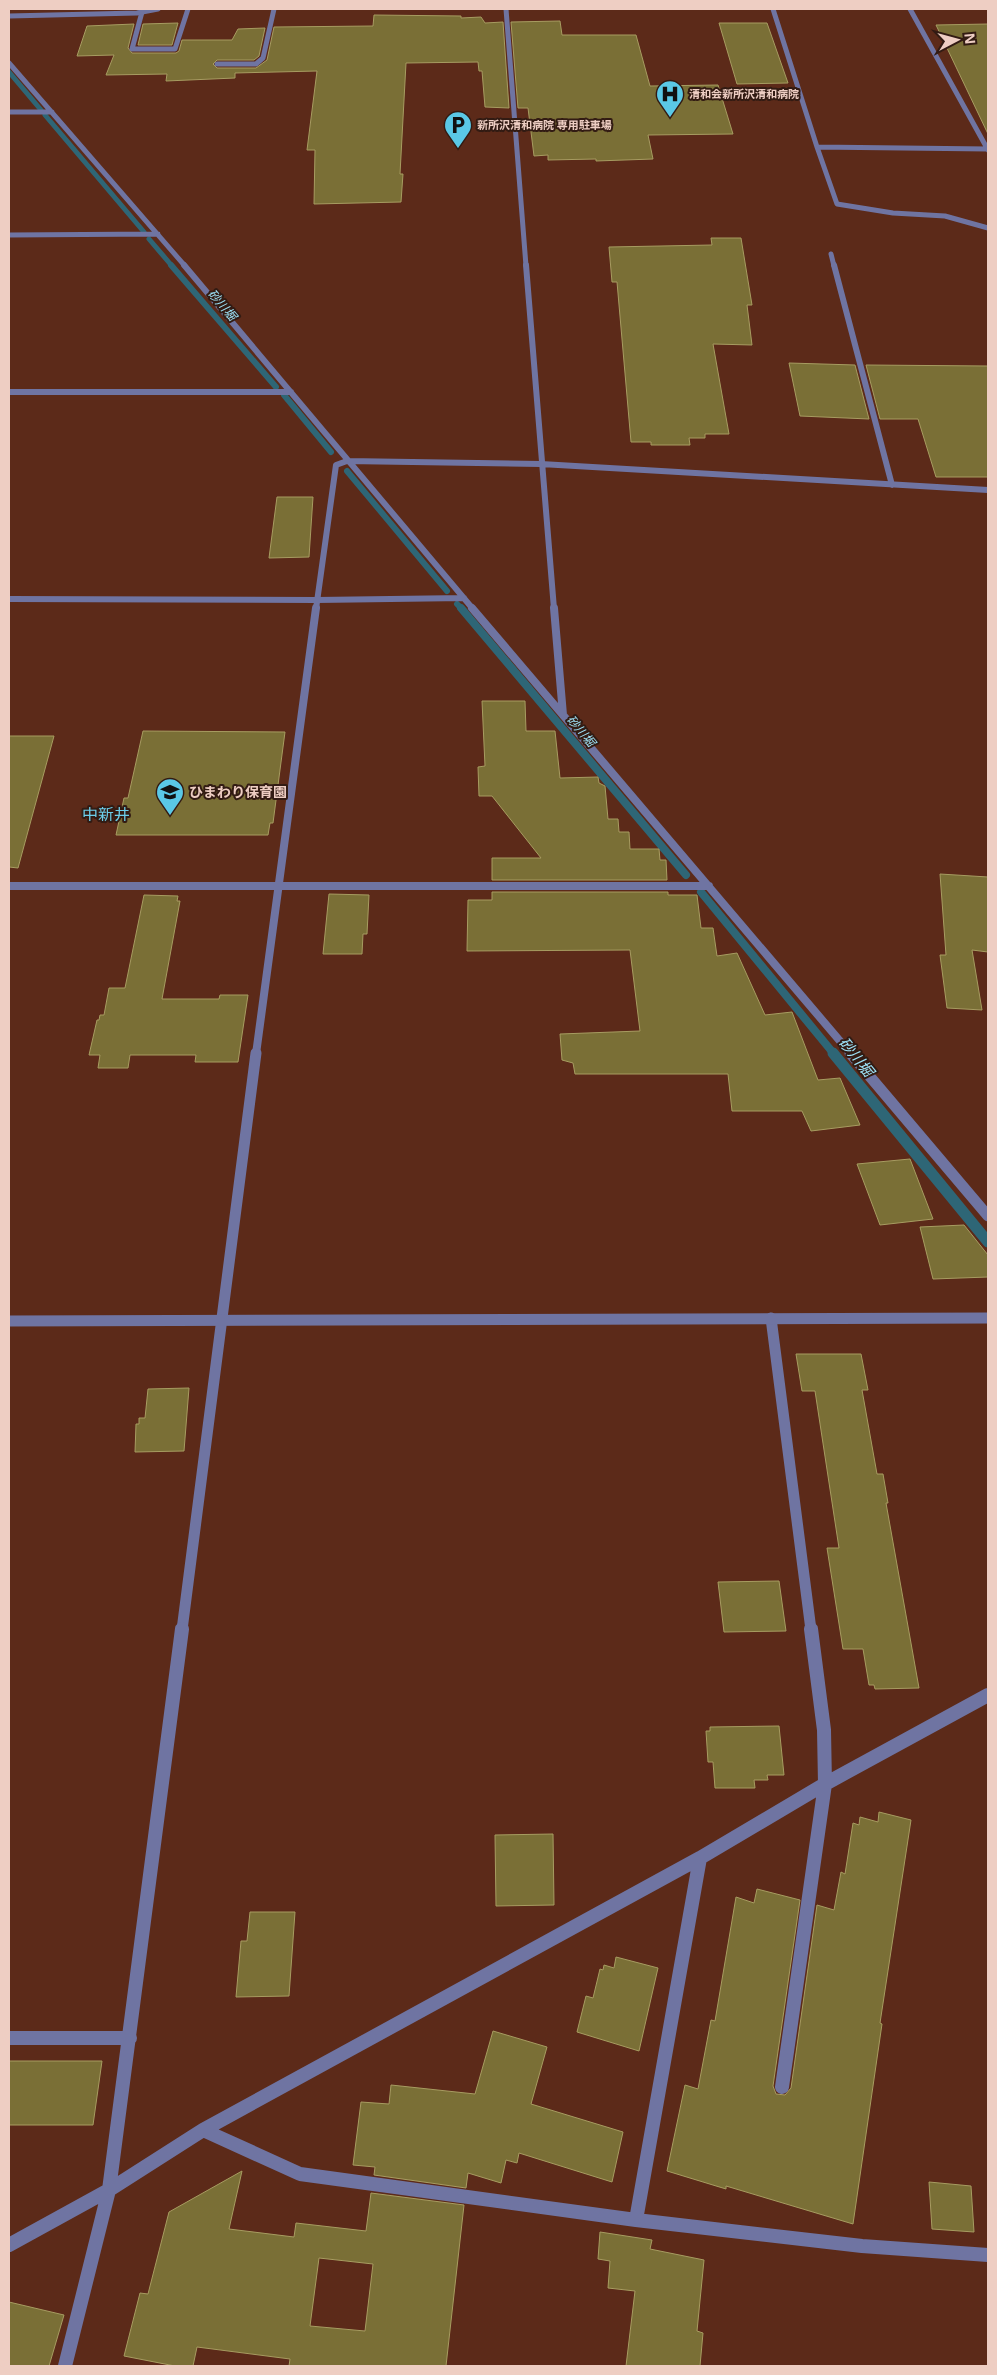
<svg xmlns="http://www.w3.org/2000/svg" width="997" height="2375" font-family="'Open Sans','Noto Sans JP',sans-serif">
<rect width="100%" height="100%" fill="#5c2a19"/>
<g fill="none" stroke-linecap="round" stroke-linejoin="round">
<!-- stream-far3 -->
<path stroke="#2e6676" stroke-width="5" d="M9 72 41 110
M45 115 144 232
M149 239 172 266"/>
<!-- stream-far2 -->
<path stroke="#2e6676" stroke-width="6" d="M171 265 276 387
M284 395 331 452
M347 471 447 591
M457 604 462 609"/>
<!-- stream-far1 -->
<path stroke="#2e6676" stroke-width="8" d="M461 608 686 875
M701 892 834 1054"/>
<!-- stream -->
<path stroke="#2e6676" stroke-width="11" d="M833 1053 988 1242"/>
</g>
<!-- building -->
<path fill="#7a6f36" stroke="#a79c61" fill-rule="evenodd" d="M374 15 461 16V18L481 17 485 23 503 22 509 108 485 107 482 71H479L478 62 406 63 400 174H403L401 202 314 204 315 150H307L317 71 235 73V78L166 81 167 74 106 75 114 55 77 56 87 26 134 24 128 48 132 53H176L179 51 182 40H232L238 29 265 28 259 56 254 60H217L213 64 217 68H256L267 60 274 27 373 26Z
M560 21 562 35H636L650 86 718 85 733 134 648 135 653 159 596 161V159L548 160V155L534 156 528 108H518L511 22Z
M178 23 172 45H138L143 24Z
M719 23H767L788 83 737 84Z
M988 24V134L936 25Z
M711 238H741L752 305H747L752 345 713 344 729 434H705V438H689L690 445H651V442H631L617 282H612L609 247 712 245Z
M789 363 855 365 869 419 800 416Z
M866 365 988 366V477H936L918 419H880Z
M277 497H313L309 557 269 558Z
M482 701H525L526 731H555L560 778 598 777 599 783 605 786 608 819H618L619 832H629L630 849H659L660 860H666L667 880H492V858H541L492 796H479L478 767 485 766Z
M143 731 285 732 273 823H270L268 835H116L124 798H128Z
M9 736H54L18 868 9 867Z
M940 874 988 877V952L972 950 982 1010 947 1008 940 955H946Z
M492 892H668V895H697L701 928H713L717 956 737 953 765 1015 792 1012 818 1080 840 1078 860 1125 811 1131 802 1111H732L728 1074H575L573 1063 562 1060 560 1034 640 1031 630 950 467 951 468 900H492Z
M329 894 369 895 367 934H363L362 954H323Z
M144 895 178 896 177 901H180L162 999H219L220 995H248L238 1062H195L196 1055H130L128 1068H98L100 1055H89L97 1020H99L100 1015H104L109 988H125Z
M910 1159 933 1219 880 1225 857 1164Z
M964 1225 988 1255V1277L933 1279 920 1227Z
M796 1354H861L868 1390H862L877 1474H883L888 1503H886L919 1688 875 1689 874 1685H869L863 1649H843L827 1548H839L815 1391H802Z
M189 1388 184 1451 135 1452 136 1424H139V1418H145L148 1389Z
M779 1581 786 1631 724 1632 718 1582Z
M779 1726 784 1775H767L768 1780H754L755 1788H715L713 1762H708L706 1731H710V1727Z
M879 1812 911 1820 880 2023 882 2024 853 2224 726 2186V2189L667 2171 685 2085 698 2089 711 2020 715 2021 736 1897 754 1903 757 1889 800 1900 773 2086 776 2094 785 2095 791 2088 817 1905 834 1910 841 1872 845 1874 853 1823 859 1825 860 1817 878 1822Z
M553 1834 554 1905 496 1906 495 1835Z
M250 1912H295L289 1996 236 1997 241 1941H247Z
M616 1957 658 1968 639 2051 577 2032 586 1996 593 1998 600 1969 603 1970 604 1965 614 1968Z
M493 2031 547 2047 531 2104 623 2132 612 2182 519 2153 517 2163 506 2160 501 2183 468 2173 466 2188 374 2175 375 2167 353 2165 361 2102 389 2104 391 2085 475 2094Z
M9 2061H102L93 2125H9Z
M242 2171 229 2229 294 2237 296 2223 366 2231 371 2193 464 2205 446 2366H289L290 2359 197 2347 193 2366H175L124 2356 140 2293 148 2294 169 2212ZM319 2258 373 2264 365 2331 310 2326Z
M929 2182 971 2186 974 2232 932 2229Z
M600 2232 652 2240 650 2249 704 2260 697 2331 703 2333 700 2366H626L635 2291 608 2288 610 2261 598 2259Z
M9 2302 64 2315 49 2366H9Z"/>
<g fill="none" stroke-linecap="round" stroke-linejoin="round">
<!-- minor-far4 -->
<path stroke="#6f74a2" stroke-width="5" d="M506 9 526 266
M773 9 817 147 988 149
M910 9 988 150
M142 12 132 49H175L188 9
M9 63 185 266
M217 64H256L263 58 274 9
M9 112H52
M817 147 837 204 893 213 945 216 988 228
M9 235 158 234
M831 254 834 266"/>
<!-- minor-far3 -->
<path stroke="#6f74a2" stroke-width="6" d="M184 265 473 609
M526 265 554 609
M834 265 892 485
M9 392H291
M9 599 317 600 464 598
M316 609 336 465 347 461 541 464 988 490"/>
<!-- minor-far2 -->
<path stroke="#6f74a2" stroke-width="8" d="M472 608 851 1054
M554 608 563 715
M9 886H709
M256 1054 316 608"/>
<!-- minor-far1 -->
<path stroke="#6f74a2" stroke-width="11" d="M850 1053 988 1216
M771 1318 811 1630
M182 1630 256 1053"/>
<!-- minor -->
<path stroke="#6f74a2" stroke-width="14" d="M9 2038H130
M782 2087 825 1784 824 1730 811 1629
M203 2130 300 2174 636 2220 862 2246 988 2255
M636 2220 700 1858
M9 2245 109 2190 203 2130 700 1858 825 1784 988 1695
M65 2366 109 2190 182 1629"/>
<!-- tertiary-far1 -->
<path stroke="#6f74a2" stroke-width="5" d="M9 16 137 13 158 9"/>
<!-- tertiary -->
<path stroke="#6f74a2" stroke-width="11" d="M9 1321 988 1318"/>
</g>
<!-- icons -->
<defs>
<g id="hospital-pin" transform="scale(1.4375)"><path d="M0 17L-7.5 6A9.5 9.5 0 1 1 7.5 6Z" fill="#5ac8e6" stroke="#321b13"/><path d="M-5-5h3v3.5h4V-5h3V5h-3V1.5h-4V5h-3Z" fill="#111"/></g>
<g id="parking-pin" transform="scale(1.4375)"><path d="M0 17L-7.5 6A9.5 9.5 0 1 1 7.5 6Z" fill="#5ac8e6" stroke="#321b13"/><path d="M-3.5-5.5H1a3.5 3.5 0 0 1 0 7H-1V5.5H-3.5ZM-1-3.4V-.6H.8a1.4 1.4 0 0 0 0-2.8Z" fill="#111"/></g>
<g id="school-pin" transform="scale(1.4375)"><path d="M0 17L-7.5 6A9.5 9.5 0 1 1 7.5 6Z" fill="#5ac8e6" stroke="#321b13"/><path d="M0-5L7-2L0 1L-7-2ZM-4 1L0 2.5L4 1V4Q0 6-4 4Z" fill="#111"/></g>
</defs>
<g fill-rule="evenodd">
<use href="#hospital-pin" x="670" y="94"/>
<use href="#parking-pin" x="458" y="125"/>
<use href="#school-pin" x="170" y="792"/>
</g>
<g text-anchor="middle" stroke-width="4" stroke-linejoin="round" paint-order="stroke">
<!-- far-poi labels -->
<g font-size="11" font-weight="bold" fill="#eecec3" stroke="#321b13" text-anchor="start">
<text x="689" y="98">清和会新所沢清和病院</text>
<text x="477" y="129">新所沢清和病院 専用駐車場</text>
</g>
<!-- far-water labels -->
<g font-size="12" font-style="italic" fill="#9ee4f9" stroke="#321b13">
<text transform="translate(222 305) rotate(49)" y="4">砂川堀</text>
<text transform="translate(581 731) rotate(50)" y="4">砂川堀</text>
</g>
<!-- poi labels -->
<g font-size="14" font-weight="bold" fill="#eecec3" stroke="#321b13" text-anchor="start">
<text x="189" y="797">ひまわり保育園</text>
</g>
<!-- water labels -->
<g font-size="15" font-style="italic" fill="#9ee4f9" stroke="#321b13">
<text transform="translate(856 1057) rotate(51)" y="5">砂川堀</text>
</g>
<!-- quarter labels -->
<g font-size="16" fill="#6cceea" stroke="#321b13">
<text x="106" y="820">中新井</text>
</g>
</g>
<!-- border -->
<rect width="997" height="2375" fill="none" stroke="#eecec3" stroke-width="20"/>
<!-- north arrow -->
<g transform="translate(957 40) rotate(84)" stroke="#321b13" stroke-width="4" paint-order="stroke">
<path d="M0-4L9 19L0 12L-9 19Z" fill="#eecec3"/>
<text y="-8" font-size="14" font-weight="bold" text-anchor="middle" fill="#eecec3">N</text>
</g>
</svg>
